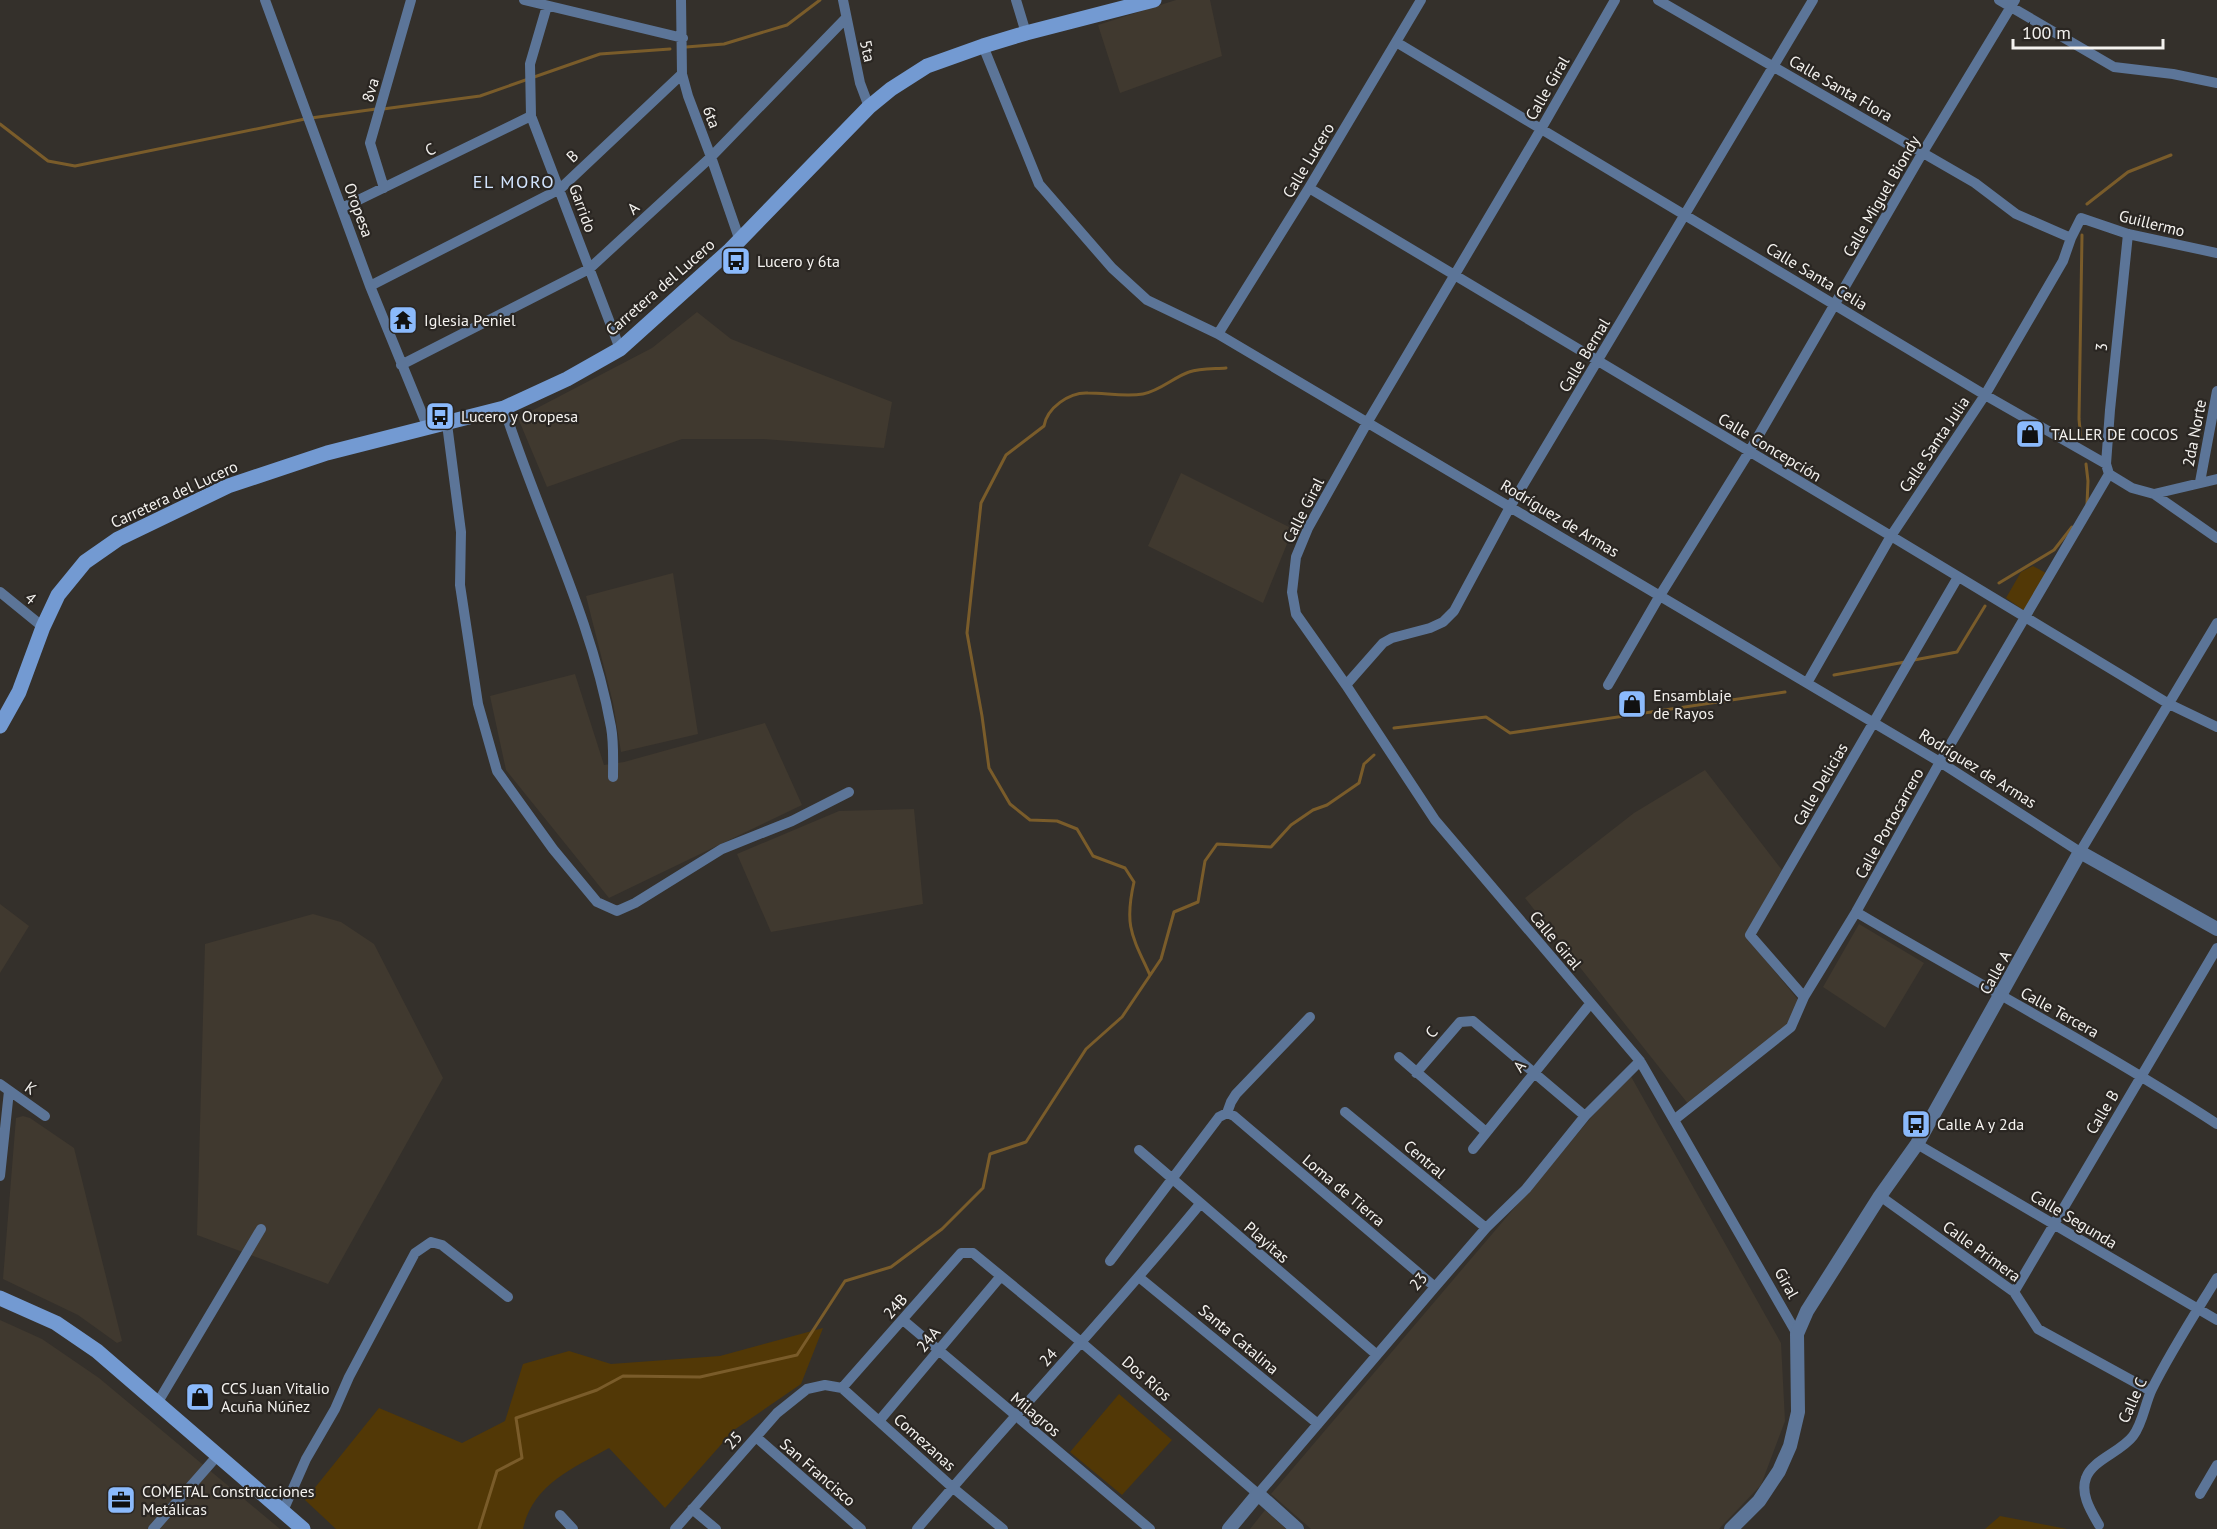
<svg xmlns="http://www.w3.org/2000/svg" width="2217" height="1529" font-family="'PT Sans',sans-serif">
<rect width="100%" height="100%" fill="#34302b"/>
<!-- built -->
<path fill="#40392f" d="M1176 0H1210L1222 56 1120 93 1098 25Z
M697 312 731 339 892 402 884 448 763 439H682L547 487 518 418 652 348Z
M1181 473 1293 529 1263 603 1148 546Z
M673 573 698 734 621 752 613 703 586 596Z
M575 674 604 765 624 762 765 723 802 805 609 898 506 770 490 696Z
M1705 770 1782 870 1745 935 1799 1001 1790 1022 1689 1105 1525 898 1634 813Z
M914 809 923 904 771 932 737 854 839 811Z
M0 904 29 926 0 973Z
M313 914 341 922 374 944 443 1078 328 1284 197 1235 205 944Z
M1859 924 1924 963 1885 1028 1823 987Z
M1629 1073 1781 1343 1785 1421 1761 1485 1719 1529H1311L1271 1494Z
M23 1116 30 1118 74 1148 122 1341 117 1343 78 1315 3 1279 16 1118Z
M0 1320 42 1339 99 1378 280 1529H0Z
M1265 1510 1286 1529H1250Z"/>
<!-- green -->
<path fill="#523806" d="M2033 566 2046 573 2026 612 2006 598 2021 572Z
M823 1328 801 1384 734 1430 665 1508 609 1448C572 1469 533 1484 523 1529H336L305 1500 379 1408 462 1443 505 1421 523 1364 569 1351 611 1364 720 1356Z
M1119 1394 1172 1440 1122 1495 1070 1452Z
M2000 1516 2067 1529H1985Z"/>
<g fill="none" stroke-linecap="round" stroke-linejoin="round">
<!-- stream -->
<path stroke="#7a5c2a" stroke-width="3" d="M686 47 724 44 787 25 820 0
M383 109 480 96 600 54 670 49
M311 118 376 109
M0 124 48 161 75 166 305 119
M2087 204 2128 172 2171 155
M2081 440 2079 419 2082 235
M2086 464 2088 481 2087 504
M1999 583 2054 550 2072 527
M1914 660 1957 652 1985 606
M1834 675 1905 662
M1394 728 1486 717 1510 733 1785 692
M1150 975C1132 936 1124 926 1134 882L1125 868 1093 856 1077 829 1057 821 1030 820 1010 804 989 768 982 716 967 633 981 503 1006 455 1044 426C1047 408 1069 392 1088 393 1106 393 1125 397 1143 394 1160 391 1174 377 1189 372 1200 368 1215 369 1226 368
M479 1529 497 1471 522 1458 516 1418 597 1390 623 1376 700 1377 797 1355 845 1281 891 1267 942 1229 983 1188 990 1154 1026 1142 1086 1049 1122 1017 1161 959 1174 912 1198 902 1205 861 1217 844 1271 847 1291 825 1313 810 1327 805 1359 783 1364 764 1374 755"/>
<!-- minor -->
<path stroke="#5c7598" stroke-width="10" d="M265 0 370 286 428 428
M524 0 683 38
M681 0 682 74 688 96 711 157 740 241
M843 0 860 83 869 107
M1016 0 1026 33
M1615 0 1541 129 1367 423 1308 528 1296 557 1292 592 1296 614 1346 685 1435 820 1640 1061 1797 1334
M1658 0 1975 183 2016 214 2071 238
M1999 0 2114 67 2173 74 2217 83
M547 6 530 64 531 116 620 349
M1396 42 1985 395 2106 464
M983 46 1039 184 1112 268 1147 300 1218 334 1940 762 2080 852 2217 623
M384 188 370 143 411 0
M1309 188 1891 536 2169 704 2217 727
M342 208 531 116
M2128 234 2110 410 2106 464 2109 474 2132 488 2154 494 2217 538
M370 286 560 189 682 74
M1218 334 1309 188 1421 0
M401 365 589 269 711 157 845 19
M504 408C538 515 591 616 611 727 614 743 613 761 613 777
M447 424 461 532 460 585 478 704 497 771 553 849 597 902 617 911 635 903 722 849 792 821 849 792
M2200 482 2217 391
M2154 494 2217 479
M0 592 43 627
M1807 683 1891 536 1985 395 2063 261 2071 238 2081 218 2128 234 2217 253
M1346 685 1383 643 1392 638 1430 628 1443 622 1454 611 1510 507 1813 0
M1608 685 1659 597 1749 452 1923 152 2015 0
M1856 912C1976 983 2100 1048 2217 1124
M1804 997 1750 935 1958 577
M1399 1057 1486 1132
M1416 1073 1460 1022 1473 1021 1585 1116
M0 1084 45 1116
M1345 1112 1486 1228
M1227 1113 1231 1102 1236 1094 1310 1017
M1674 1120 1791 1027 1804 997 1856 912 1940 762 2109 474
M1917 1144 2217 1320
M1473 1149 1590 1004
M1139 1150 1377 1355
M0 1176 9 1091
M1880 1196 2014 1292 2038 1329 2151 1391
M1110 1261 1219 1117 1227 1113 1234 1116 1435 1287
M1140 1278 1318 1424
M2014 1292 2217 948
M903 1320 1150 1529
M842 1388 961 1253H973L1081 1342 1258 1494 1435 1287 1486 1228 1526 1189 1585 1116 1640 1061
M158 1402 261 1229
M879 1421 1001 1276
M756 1437 861 1529
M2200 1494 2217 1465
M692 1509 716 1529
M283 1511 306 1459 335 1409 349 1377 415 1253 431 1242 442 1245 508 1297
M560 1515 573 1529
M2099 1525C2091 1511 2080 1494 2086 1478 2092 1460 2121 1452 2133 1436 2143 1423 2145 1403 2152 1389 2171 1351 2195 1314 2217 1278
M153 1529 218 1455
M675 1529 777 1413 807 1389 825 1385 842 1388 952 1487 1003 1529
M917 1529C1010 1419 1109 1315 1200 1204"/>
<!-- tertiary -->
<path stroke="#5c7598" stroke-width="14" d="M1229 1529 1258 1494 1297 1529
M1731 1529 1759 1501 1779 1471 1790 1446 1798 1412 1797 1334 1807 1311 1880 1196 1917 1144 2080 852 2217 929"/>
<!-- secondary -->
<path stroke="#739ad2" stroke-width="15" d="M0 726 19 692 43 627 58 595 85 562 118 539 228 486 327 453 504 408 567 379 620 349 730 250 869 107 891 89 927 66 983 46 1026 33 1154 0
M0 1298 56 1323 97 1351 303 1529"/>
</g>
<!-- icons -->
<defs>
<g id="bus-square" transform="scale(1.5)"><rect x="-9" y="-9" width="18" height="18" rx="4" fill="#8bbafc" stroke="#2a2622"/><path d="M-5-6H5V4H4V6H2V4H-2V6H-4V4H-5ZM-3.5-4V0h7V-4ZM-3.5 1.2v1.5H-2V1.2ZM2 1.2v1.5H3.5V1.2Z" fill="#111"/></g>
<g id="temple-square" transform="scale(1.5)"><rect x="-9" y="-9" width="18" height="18" rx="4" fill="#8bbafc" stroke="#2a2622"/><path d="M0-6L5-2H3V0L6.5 2.5H4V6H1.5V3h-3V6H-4V2.5H-6.5L-3 0V-2H-5Z" fill="#111"/></g>
<g id="shop-square" transform="scale(1.5)"><rect x="-9" y="-9" width="18" height="18" rx="4" fill="#8bbafc" stroke="#2a2622"/><path d="M-5-2.5h2.3a2.7 3.5 0 0 1 5.4 0H5L5.5 6h-11ZM-1.5-2.5h3a1.5 2.3 0 0 0-3 0Z" fill="#111"/></g>
<g id="office-square" transform="scale(1.5)"><rect x="-9" y="-9" width="18" height="18" rx="4" fill="#8bbafc" stroke="#2a2622"/><path d="M-6-3h4V-5.5h4V-3h4V5H-6ZM-1-4.5V-3h2v-1.5ZM-6 0V1H6V0Z" fill="#111"/></g>
</defs>
<g fill-rule="evenodd">
<use href="#bus-square" x="736" y="261"/>
<use href="#temple-square" x="403" y="320"/>
<use href="#bus-square" x="440" y="416"/>
<use href="#shop-square" x="2030" y="434"/>
<use href="#shop-square" x="1632" y="704"/>
<use href="#bus-square" x="1916" y="1124"/>
<use href="#shop-square" x="200" y="1397"/>
<use href="#office-square" x="121" y="1500"/>
</g>
<g text-anchor="middle" stroke-width="4.5" stroke-linejoin="round" paint-order="stroke">
<!-- street labels -->
<g font-size="16" fill="#f4f2ef" stroke="#2a2622">
<text transform="translate(868 51) rotate(77)" y="6">5ta</text>
<text transform="translate(1547 88) rotate(-60)" y="6">Calle Giral</text>
<text transform="translate(1841 88) rotate(30)" y="6">Calle Santa Flora</text>
<text transform="translate(370 90) rotate(-74)" y="6">8va</text>
<text transform="translate(712 117) rotate(69)" y="6">6ta</text>
<text transform="translate(430 149) rotate(-26)" y="6">C</text>
<text transform="translate(572 156) rotate(-43)" y="6">B</text>
<text transform="translate(1308 160) rotate(-59)" y="6">Calle Lucero</text>
<text transform="translate(1881 196) rotate(-60)" y="6">Calle Miguel Biondy</text>
<text transform="translate(583 208) rotate(70)" y="6">Garrido</text>
<text transform="translate(633 208) rotate(-42)" y="6">A</text>
<text transform="translate(359 210) rotate(70)" y="6">Oropesa</text>
<text transform="translate(2152 223) rotate(14)" y="6">Guillermo</text>
<text transform="translate(1817 276) rotate(31)" y="6">Calle Santa Celia</text>
<text transform="translate(660 287) rotate(-41)" y="6">Carretera del Lucero</text>
<text transform="translate(2101 347) rotate(-84)" y="6">3</text>
<text transform="translate(1584 355) rotate(-59)" y="6">Calle Bernal</text>
<text transform="translate(2194 433) rotate(-79)" y="6">2da Norte</text>
<text transform="translate(1934 444) rotate(-56)" y="6">Calle Santa Julia</text>
<text transform="translate(1770 447) rotate(31)" y="6">Calle Concepción</text>
<text transform="translate(174 494) rotate(-25)" y="6">Carretera del Lucero</text>
<text transform="translate(1303 510) rotate(-63)" y="6">Calle Giral</text>
<text transform="translate(1560 518) rotate(31)" y="6">Rodríguez de Armas</text>
<text transform="translate(31 598) rotate(40)" y="6">4</text>
<text transform="translate(1978 768) rotate(32)" y="6">Rodríguez de Armas</text>
<text transform="translate(1820 784) rotate(-60)" y="6">Calle Delicias</text>
<text transform="translate(1889 823) rotate(-61)" y="6">Calle Portocarrero</text>
<text transform="translate(1556 940) rotate(50)" y="6">Calle Giral</text>
<text transform="translate(1995 972) rotate(-61)" y="6">Calle A</text>
<text transform="translate(2060 1012) rotate(29)" y="6">Calle Tercera</text>
<text transform="translate(1431 1032) rotate(-50)" y="6">C</text>
<text transform="translate(1519 1066) rotate(-51)" y="6">A</text>
<text transform="translate(31 1088) rotate(35)" y="6">K</text>
<text transform="translate(2102 1112) rotate(-59)" y="6">Calle B</text>
<text transform="translate(1425 1159) rotate(40)" y="6">Central</text>
<text transform="translate(1344 1190) rotate(40)" y="6">Loma de Tierra</text>
<text transform="translate(2074 1219) rotate(31)" y="6">Calle Segunda</text>
<text transform="translate(1267 1242) rotate(41)" y="6">Playitas</text>
<text transform="translate(1982 1251) rotate(36)" y="6">Calle Primera</text>
<text transform="translate(1418 1281) rotate(-49)" y="6">23</text>
<text transform="translate(1787 1283) rotate(61)" y="6">Giral</text>
<text transform="translate(895 1306) rotate(-49)" y="6">24B</text>
<text transform="translate(928 1339) rotate(-50)" y="6">24A</text>
<text transform="translate(1239 1339) rotate(40)" y="6">Santa Catalina</text>
<text transform="translate(1048 1357) rotate(-48)" y="6">24</text>
<text transform="translate(1147 1378) rotate(41)" y="6">Dos Ríos</text>
<text transform="translate(2132 1400) rotate(-66)" y="6">Calle C</text>
<text transform="translate(1036 1414) rotate(40)" y="6">Milagros</text>
<text transform="translate(733 1440) rotate(-48)" y="6">25</text>
<text transform="translate(925 1442) rotate(42)" y="6">Comezanas</text>
<text transform="translate(818 1472) rotate(41)" y="6">San Francisco</text>
</g>
<!-- poi labels -->
<g font-size="16" fill="#f4f2ef" stroke="#2a2622" text-anchor="start">
<text x="757" y="267">Lucero y 6ta</text>
<text x="424" y="326">Iglesia Peniel</text>
<text x="461" y="422">Lucero y Oropesa</text>
<text x="2051" y="440">TALLER DE COCOS</text>
<text x="1653" y="701">Ensamblaje<tspan x="1653" dy="18">de Rayos</tspan></text>
<text x="1937" y="1130">Calle A y 2da</text>
<text x="221" y="1394">CCS Juan Vitalio<tspan x="221" dy="18">Acuña Núñez</tspan></text>
<text x="142" y="1497">COMETAL Construcciones<tspan x="142" dy="18">Metálicas</tspan></text>
</g>
<!-- neighbourhood labels -->
<g font-size="18" letter-spacing="1.5" fill="#d3e5ff" stroke="#2a2622">
<text x="514" y="188">EL MORO</text>
</g>
</g>
<!-- scale -->
<path d="M2013 39v9h150v-9" fill="none" stroke="#f4f2ef" stroke-width="3"/>
<text x="2022" y="39" font-size="18" fill="#f4f2ef" stroke="#2a2622" stroke-width="4.5" paint-order="stroke">100 m</text>
</svg>
